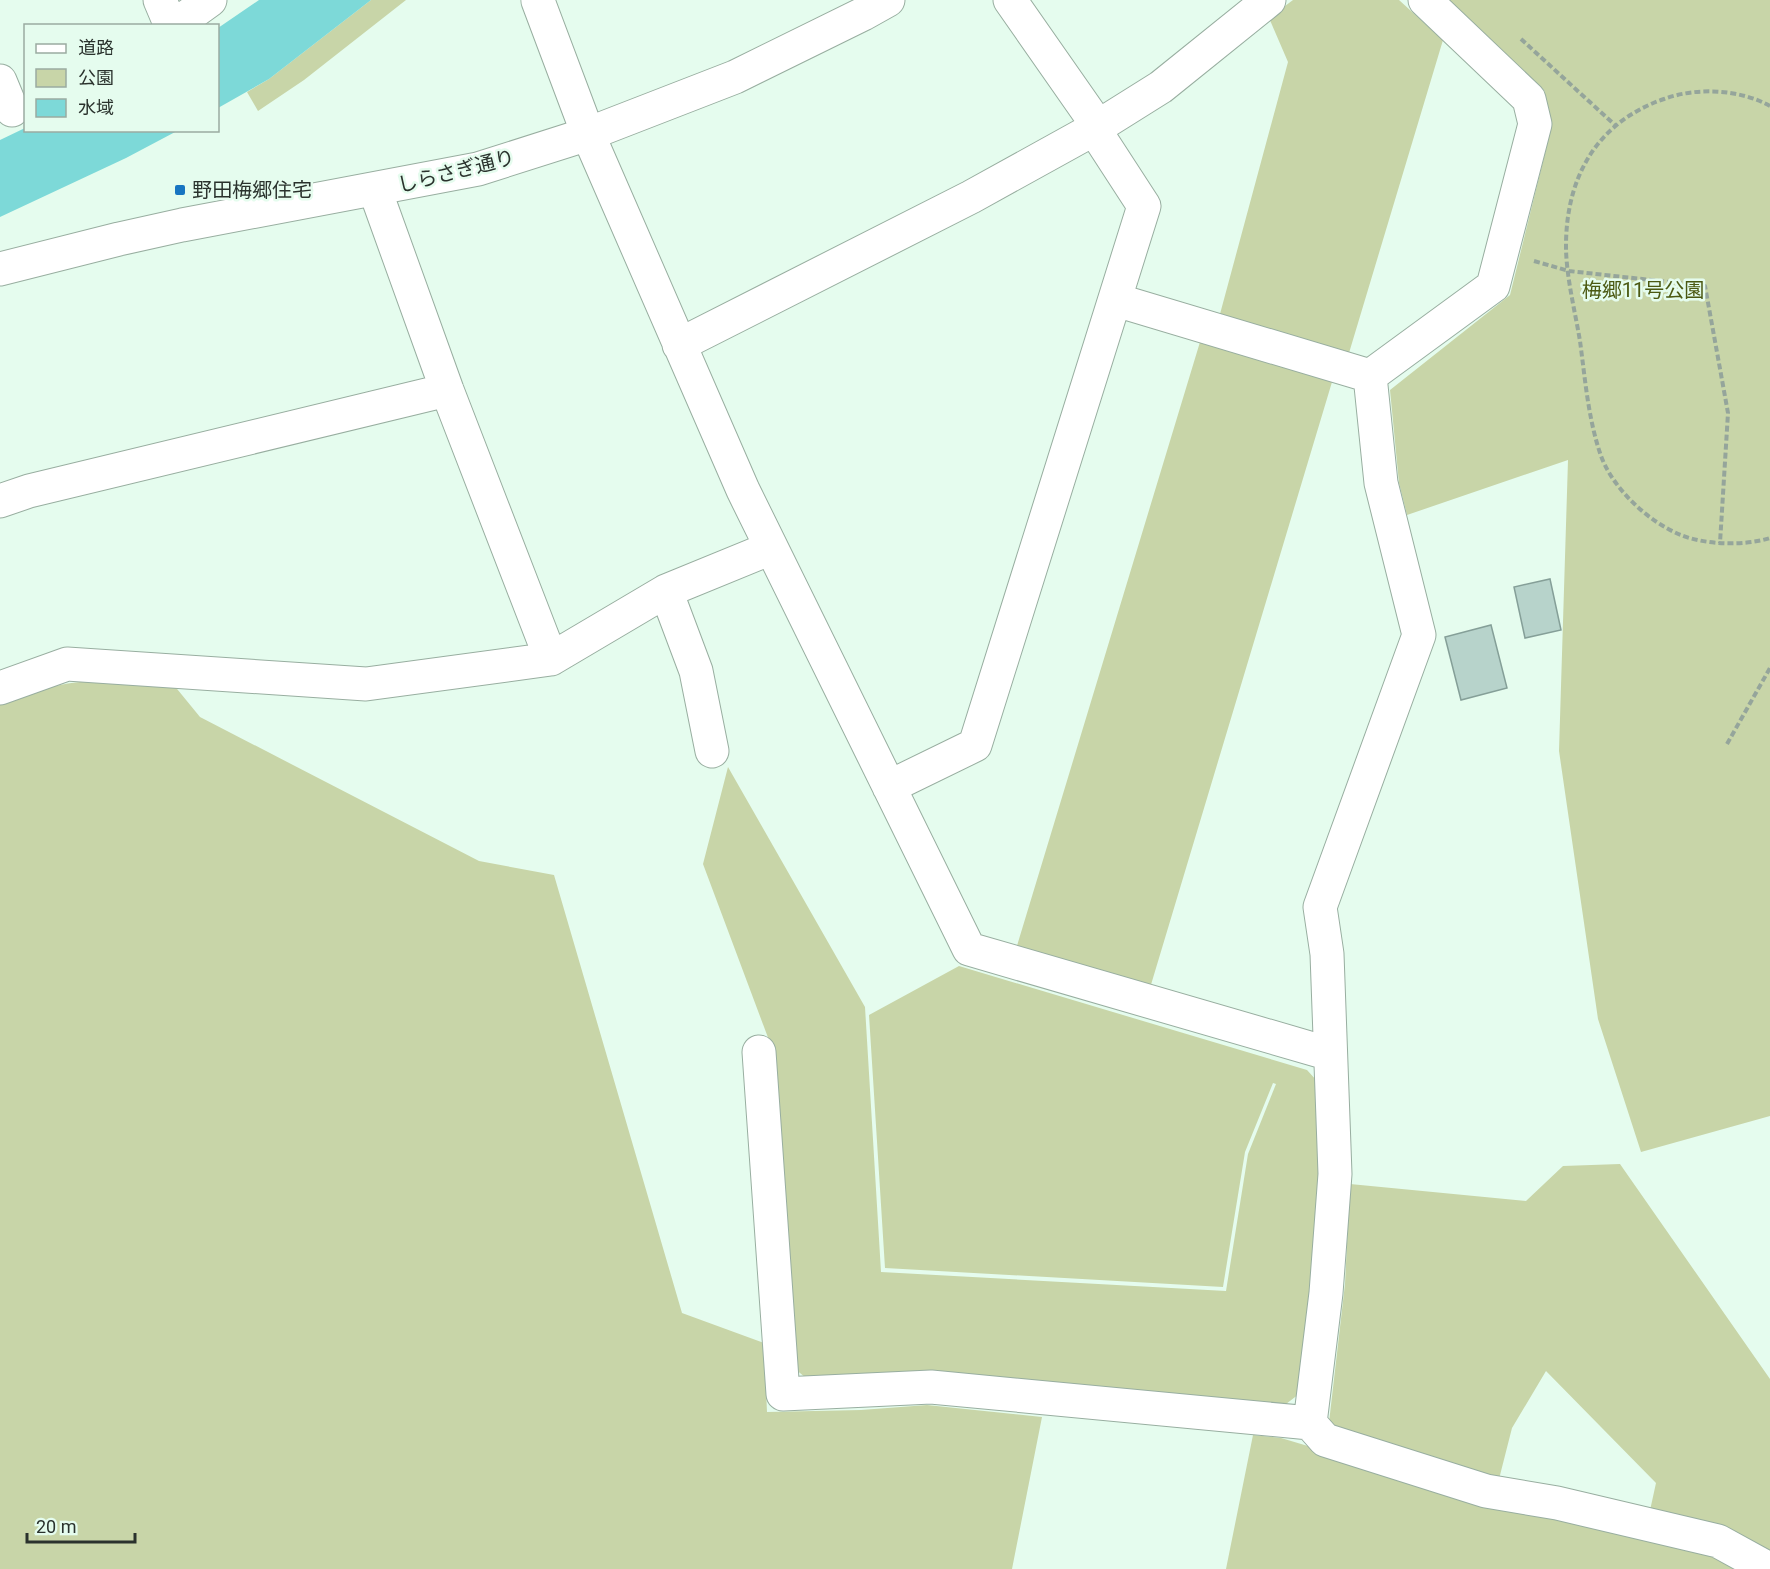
<svg xmlns="http://www.w3.org/2000/svg" width="1770" height="1569" font-family="Roboto,'Noto Sans JP',sans-serif">
<rect width="100%" height="100%" fill="#e5fcee"/>
<!-- green -->
<path fill="#c8d5a8" d="M371 0H406L304 80 258 111 247 92 269 79Z
M1293 0H1399L1443 40 1349 353 1220 314 1288 62 1269 18Z
M1448 0H1770V1116L1641 1152 1598 1019 1559 751 1568 460 1407 515 1399 483 1390 390 1510 295 1552 125 1544 90Z
M1200 342 1332 382 1150 988 1016 949Z
M92 681 173 684 200 717 479 861 554 875 682 1313 764 1343 767 1412 861 1410 927 1405 1042 1417 1012 1569H0V704C32 691 58 683 92 681Z
M728 767 865 1007 881 1272 1226 1291 1248 1154 1276 1084 1273 1083 1245 1152 1223 1287 885 1268 869 1015 959 966 1307 1070 1317 1081 1319 1166 1311 1294 1299 1394 1286 1404 806 1378 794 1368 773 1051 703 864Z
M1620 1164 1770 1379V1556L1649 1515 1656 1483 1546 1371 1512 1428 1498 1483 1328 1431 1345 1284 1350 1184 1526 1201 1563 1166Z
M1253 1435 1281 1438 1442 1486 1715 1551 1748 1569H1226Z"/>
<!-- water -->
<path fill="#7dd9d8" d="M259 0H371L269 79 218 108V28Z
M25 128 26 130 177 131 126 158 0 217V140Z"/>
<!-- building -->
<path fill="#b7d3cb" stroke="#859f98" stroke-width="1.5" d="M1550 579 1561 630 1525 638 1514 587Z
M1491 625 1507 688 1461 700 1445 637Z"/>
<g fill="none" stroke-linecap="round" stroke-linejoin="round">
<!-- street casing -->
<g stroke="#98aea0" stroke-width="35">
<path id="street" d="M160 0 171 26
M539 0 538 1 588 134 743 490 969 949 1330 1054
M1010 0 1098 126
M174 26 210 0
M0 81 12 110
M375 190 447 390 551 659
M1116 300 1370 376 1381 483 1419 635 1320 907 1327 954 1335 1174 1326 1293 1310 1423
M679 345 971 197 1094 129 1161 87 1269 0
M1370 376 1493 286 1535 124 1529 99 1425 0
M0 501 29 491 447 390
M666 591 696 671 712 751
M0 688 67 664 366 684 551 659 666 591 771 548
M889 787 975 745 1144 206 1094 129
M759 1052 783 1394 931 1387 1310 1423 1325 1440 1486 1491 1557 1503 1718 1541 1769 1569"/>
</g>
<!-- secondary casing -->
<g stroke="#98aea0" stroke-width="35">
<path id="secondary" d="M0 269 119 239 182 225 478 169 588 134 735 77 863 14 888 0"/>
</g>
<!-- path -->
<path stroke="#95a59b" stroke-width="4" stroke-dasharray="6 3" stroke-linecap="butt" d="M1521 39 1616 126
M1770 106C1739 89 1697 87 1664 99 1597 122 1566 177 1566 246 1566 276 1575 311 1580 341 1585 378 1588 417 1600 453 1611 487 1648 522 1681 535 1705 545 1745 546 1770 538
M1534 261 1569 271 1705 286 1728 413 1720 543
M1727 744 1770 668"/>
<!-- street -->
<use href="#street" stroke="#fff" stroke-width="33"/>
<!-- secondary -->
<use href="#secondary" stroke="#fff" stroke-width="33"/>
</g>
<!-- markers -->
<rect fill="#1875c1" stroke="#e5fcee" stroke-width="2" x="174" y="184" width="12" height="12" rx="3"/>
<g text-anchor="middle" stroke-width="5" stroke-linejoin="round" paint-order="stroke">
<!-- street labels -->
<g font-size="20" fill="#2a322d" stroke="#e5fcee">
<text transform="translate(456 171) rotate(-14)" y="7">しらさぎ通り</text>
</g>
<!-- poi labels -->
<g font-size="20" fill="#2a322d" stroke="#e5fcee" text-anchor="start">
<text x="192" y="197">野田梅郷住宅</text>
</g>
<!-- park labels -->
<g font-size="20" fill="#4b5912" stroke="#e5fcee">
<text x="1643" y="297">梅郷11号公園</text>
</g>
</g>
<!-- legend -->
<rect x="24" y="24" width="195" height="108" fill="#e5fcee" stroke="#9aaba1" stroke-width="1.5"/>
<rect x="36" y="44" width="30" height="9" fill="#ffffff" stroke="#9aaba1" stroke-width="1.5"/>
<text x="78" y="54" font-size="18" fill="#2a322d">道路</text>
<rect x="36" y="69" width="30" height="18" fill="#c8d5a8" stroke="#9aaba1" stroke-width="1.5"/>
<text x="78" y="84" font-size="18" fill="#2a322d">公園</text>
<rect x="36" y="99" width="30" height="18" fill="#7dd9d8" stroke="#9aaba1" stroke-width="1.5"/>
<text x="78" y="114" font-size="18" fill="#2a322d">水域</text>
<!-- scale -->
<path d="M27 1533v9h108v-9" fill="none" stroke="#2a322d" stroke-width="3"/>
<text x="36" y="1533" font-size="18" fill="#2a322d" stroke="#e5fcee" stroke-width="4.5" paint-order="stroke">20 m</text>
</svg>
